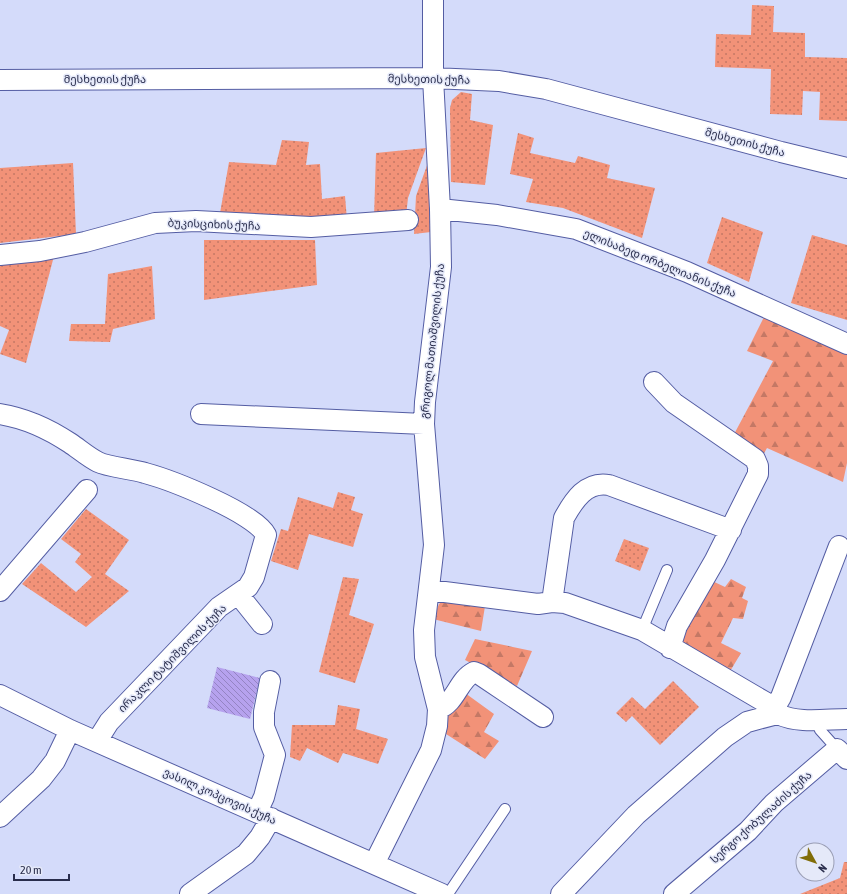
<svg xmlns="http://www.w3.org/2000/svg" width="847" height="894" font-family="'Asap Condensed','Noto Sans Georgian',sans-serif">
<defs>
<pattern id="grass-dots" width="8" height="8" patternUnits="userSpaceOnUse"><rect width="8" height="8" fill="#f29278"/><path d="M2 2h.1M6 6h.1" fill="none" stroke="#c47865" stroke-width="1.8" stroke-linecap="round"/></pattern>
<pattern id="forest-firs" width="22" height="20" patternUnits="userSpaceOnUse"><rect width="22" height="20" fill="#f29278"/><path d="M5 1l3.5 6h-7zM16 11l3.5 6h-7z" fill="#c47865"/></pattern>
<pattern id="building-back-hatch" width="6" height="6" patternUnits="userSpaceOnUse"><rect width="6" height="6" fill="#b6a2ee"/><path d="M-1 5l2 2M0 0l6 6M5-1l2 2" fill="none" stroke="#9484c3"/></pattern>
</defs>
<rect width="100%" height="100%" fill="#d4dbfa"/>
<!-- grass -->
<path fill="url(#grass-dots)" d="M752 5 774 6 773 32 805 33V57L847 58V121L819 120 820 92 803 91 802 115 770 114 771 69 715 67 716 34 751 35Z
M461 92 472 94 470 120 493 125 485 185 451 182 450 108 452 100Z
M518 133 534 138 530 153 575 163 578 156 610 165 607 178 655 188 642 238 563 208 526 202 533 179 510 174Z
M282 140 309 142 306 165 320 164 322 199 345 196 347 220 220 213 229 162 276 165Z
M426 148 408 198 406 216 374 218 376 153Z
M430 157 431 232 414 234 416 196Z
M73 163 76 234 0 243V168Z
M722 217 763 232 749 282 707 263Z
M812 235 847 245V320L791 303Z
M204 240H315L317 285 204 300Z
M54 256 26 363 0 354 9 330 0 326V264Z
M152 266 155 319 113 329 110 342 69 341 71 324H105L108 274Z
M338 492 355 497 351 510 363 514 353 547 309 534 298 570 271 561 281 529 288 531 298 497 333 508Z
M86 509 129 540 105 574 129 591 86 627 22 584 41 563 76 592 92 577 75 562 81 554 61 539Z
M624 539 649 548 640 571 615 561Z
M343 577 359 579 349 615 374 624 355 683 319 672Z
M673 681 699 707 660 745 632 716 626 722 616 713 632 697 645 709Z
M338 705 360 709 356 729 388 739 378 764 343 753 338 763 307 748 300 761 290 757 292 725H335Z
M844 862H847V894H800L840 878Z"/>
<!-- forest -->
<path fill="url(#forest-firs)" d="M764 317 847 351V463L843 482 767 448 762 457 732 438 773 361 747 351Z
M708 579 725 587 731 579 746 587 742 598 748 601 743 619 733 618 721 643 741 653 729 673 683 645 682 635Z
M444 600H486L481 631 433 619 439 604Z
M475 639 532 651 517 686 465 660Z
M465 693 494 714 484 732 499 741 485 759 446 734C442 713 452 707 465 693Z"/>
<!-- building -->
<path fill="url(#building-back-hatch)" d="M217 667 260 678 250 719 207 708Z"/>
<g fill="none" stroke-linecap="round" stroke-linejoin="round">
<!-- service casing -->
<g stroke="#545da3" stroke-width="12">
<path id="service" d="M642 630 667 570
M815 719 820 730 837 749
M448 894 505 809"/>
</g>
<!-- minor casing -->
<g stroke="#545da3" stroke-width="22">
<path id="minor" d="M0 80 433 78 499 81 546 89 781 152 847 168
M440 209 497 215 576 229 687 272 847 344
M0 255 40 251 85 242 155 223 196 221 311 227 408 220
M654 382 674 403 755 459 758 466V474L715 560 677 626 670 648
M0 414C25 418 49 429 70 443 79 449 88 457 98 462 108 467 133 469 145 473 171 480 255 513 266 535L254 577 248 587 219 607 109 722 97 741
M201 414 424 424
M429 590 538 604 552 602 565 603 642 630 765 702C769 705 774 712 778 714 798 724 826 719 847 719
M0 591 87 490
M238 594 262 624
M552 602 564 518C574 500 586 481 609 485L731 530
M0 695 70 730 442 894
M772 707 778 702 781 697 839 546
M438 709C456 703 458 680 474 672L479 674 543 717
M257 812 264 797 275 755 264 727V712L270 681
M0 817 41 779 55 761 70 730
M374 864 431 750 437 726 438 709 425 657 424 630 434 545 424 424 425 402 441 267 440 209 433 78V0
M190 894 246 854 260 837 271 818
M561 894 636 815 725 737 747 722 777 714
M674 894 748 831 774 803 837 749 847 759"/>
</g>
<!-- service -->
<use href="#service" stroke="#fff" stroke-width="10"/>
<!-- minor -->
<use href="#minor" stroke="#fff" stroke-width="20"/>
</g>
<g text-anchor="middle" stroke-width="3" stroke-linejoin="round" paint-order="stroke">
<!-- street labels -->
<g font-size="11" fill="#292d4c" stroke="#e5e9f9">
<text x="105" y="83">მესხეთის ქუჩა</text>
<text transform="translate(429 79) rotate(1)" y="4">მესხეთის ქუჩა</text>
<text transform="translate(745 142) rotate(15)" y="4">მესხეთის ქუჩა</text>
<text transform="translate(214 224) rotate(2)" y="4">ბუკისციხის ქუჩა</text>
<text transform="translate(660 263) rotate(22)" y="4">ელისაბედ ორბელიანის ქუჩა</text>
<text transform="translate(432 341) rotate(-84)" y="4">გრიგოლ მათიაშვილის ქუჩა</text>
<text transform="translate(172 658) rotate(-45)" y="4">ირაკლი ტატიშვილის ქუჩა</text>
<text transform="translate(220 796) rotate(24)" y="4">ვასილ კოპცოვის ქუჩა</text>
<text transform="translate(761 817) rotate(-42)" y="4">სერგო ქობულაძის ქუჩა</text>
</g>
</g>
<!-- north arrow -->
<g transform="translate(815 862) rotate(130)"><circle r="19" fill="#e5e9f9" stroke="#9a9eb4"/>
<path d="M0-3L7 15L0 10L-7 15Z" fill="#816d08"/>
<text y="-6" font-size="11" font-weight="bold" text-anchor="middle" fill="#292d4c">N</text>
</g>
<!-- scale -->
<path d="M14 874v6h55v-6" fill="none" stroke="#292d4c" stroke-width="2"/>
<text x="20" y="874" font-size="12" fill="#292d4c" stroke="#e5e9f9" stroke-width="3" paint-order="stroke">20 m</text>
</svg>
